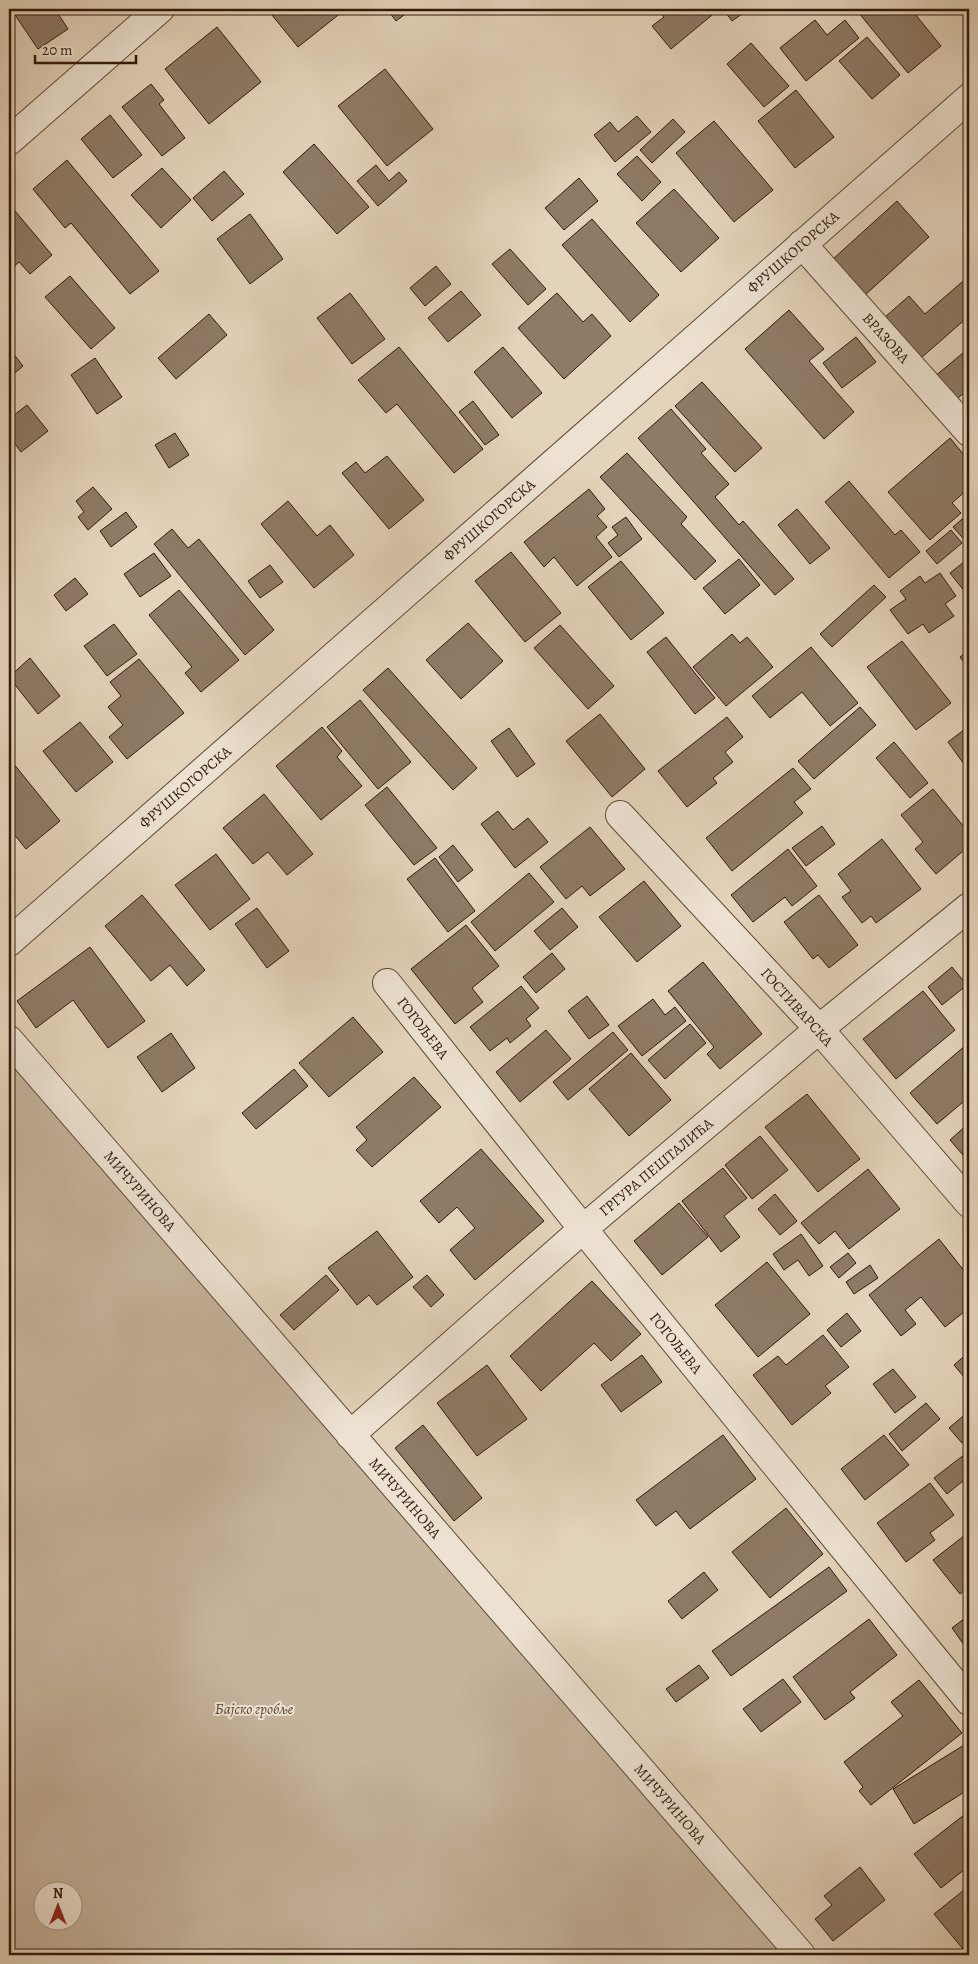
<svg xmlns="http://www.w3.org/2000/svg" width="978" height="1964" font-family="Alegreya,serif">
<rect width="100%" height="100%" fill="#e3d3ba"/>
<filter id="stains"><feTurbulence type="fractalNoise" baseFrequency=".004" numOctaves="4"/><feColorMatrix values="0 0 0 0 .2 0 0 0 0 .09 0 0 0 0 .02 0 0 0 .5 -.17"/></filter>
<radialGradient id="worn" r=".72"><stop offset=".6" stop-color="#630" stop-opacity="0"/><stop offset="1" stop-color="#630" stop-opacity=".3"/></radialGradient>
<!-- green -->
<path fill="#c5b39c" stroke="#7b6653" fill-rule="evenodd" d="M9 1055 795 1955H9ZM42 1892H72V1922H42Z"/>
<!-- building -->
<path fill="#8e7a66" stroke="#31190a" d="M11 9H55L68 29 38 49Z
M267 9H340L342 12 298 47Z
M387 9H412L396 21Z
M657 9H715L717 11 671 49 652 26 664 17Z
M723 9H749L732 21Z
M861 9H911L941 46 908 73 858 12Z
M815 20 827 35 845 20 859 38 806 81 780 48Z
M217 27 261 82 209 124 165 69Z
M867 37 900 75 872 99 839 61Z
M751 43 789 86 764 107 727 64Z
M385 69 433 129 387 166 338 106Z
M151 84 164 100 159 104 185 138 162 156 122 107Z
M796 90 834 137 795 168 758 121Z
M110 115 142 155 113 178 81 139Z
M637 116 651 132 615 162 594 135 610 122 618 132Z
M673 119 685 132 652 163 640 150Z
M714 121 773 190 734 222 676 153Z
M314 144 369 207 337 234 283 172Z
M637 156 661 182 642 201 617 174Z
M67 160 159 271 130 294 71 223 65 228 33 189Z
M376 165 389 181 399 172 407 181 378 206 357 181Z
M162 168 191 200 161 228 131 195Z
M224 171 244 194 212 221 193 198Z
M579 178 598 201 564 230 545 208Z
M674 189 719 238 681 272 636 223Z
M897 201 929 237 865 295 833 259Z
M10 205 52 255 30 274 19 262 9 271Z
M250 214 283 259 250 284 217 239Z
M592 219 659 295 630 322 562 245Z
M510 249 546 289 528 305 492 264Z
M436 266 451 284 425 306 410 288Z
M70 276 115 328 91 349 45 297Z
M969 276V316L921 358 885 317 909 296 925 314Z
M461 291 481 315 448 342 428 318Z
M350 293 385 339 352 364 317 318Z
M557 293 583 322 592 314 611 336 564 379 518 328Z
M789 310 824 349 809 361 854 412 824 439 745 349Z
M209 314 227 335 176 379 158 358Z
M856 337 876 362 842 388 823 363Z
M399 347 483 449 454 473 397 404 386 413 358 380Z
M503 347 542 393 512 418 474 372Z
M9 348 23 366 9 378Z
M969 348V389L954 401 934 377Z
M95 358 122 397 97 414 71 375Z
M702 382 762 448 735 472 675 406Z
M473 401 499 435 485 445 459 412Z
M27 405 48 431 21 452 9 436V419Z
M671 409 706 449 701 453 729 484 715 497 739 525 743 521 794 579 775 595 638 438Z
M175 433 189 455 169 468 155 445Z
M950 438 969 461V488L952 503 961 513 930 540 888 492Z
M627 453 687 517 681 524 716 561 695 580 600 477Z
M387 456 424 500 389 529 342 473 356 462 365 473Z
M849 481 895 535 901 530 920 552 889 578 825 502Z
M93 487 112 509 88 530 78 517 84 512 76 501Z
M589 489 605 509 597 516 607 527 596 537 612 557 577 586 554 557 544 567 524 542Z
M288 501 317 536 330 525 354 555 314 588 261 524Z
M797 509 830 548 810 564 778 525Z
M126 512 137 527 111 547 100 531Z
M969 513V545L953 527Z
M626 517 642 539 619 557 608 543 618 535 612 527Z
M172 529 188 548 199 539 274 630 245 655 154 544Z
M951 530 962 543 937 564 926 551Z
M511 552 561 613 525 642 475 581Z
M154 553 171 576 140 597 124 574Z
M969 558V597L950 573Z
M739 559 760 585 725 614 703 588Z
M621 561 664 613 631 640 588 587Z
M270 565 283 582 260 598 248 581Z
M940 573 956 596 945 604 954 616 929 633 923 624 908 634 890 610 906 599 900 591 920 576 925 583Z
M75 578 88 594 66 611 54 595Z
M874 585 886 597 832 647 820 634Z
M179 590 239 660 201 692 185 673 192 667 149 615Z
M468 623 503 661 461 699 426 660Z
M114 624 137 654 107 676 84 646Z
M560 625 614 686 588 709 534 648Z
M732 634 740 643 747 637 773 667 726 706 693 667Z
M666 637 715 698 695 714 647 652Z
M902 641 951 703 916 730 867 667Z
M811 647 858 703 830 726 802 692 770 718 752 696Z
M969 650V669L960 657Z
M30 658 60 696 38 714 9 677Z
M139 659 184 713 127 759 109 737 123 725 108 707 121 696 110 682Z
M388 668 477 768 453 790 363 690Z
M360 700 411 762 378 789 327 727Z
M860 707 876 725 814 779 798 761Z
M600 714 645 769 612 797 566 741Z
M727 717 743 737 725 752 733 762 713 778 717 783 687 807 658 771Z
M80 722 113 762 76 792 43 751Z
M969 726V771L948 742Z
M322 727 342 751 337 757 362 786 321 820 276 766Z
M509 728 535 764 517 777 491 741Z
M894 742 928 783 910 798 876 758Z
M9 758 60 821 26 849 9 828Z
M793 768 811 789 794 802 803 813 732 871 706 838Z
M387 787 437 848 414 865 365 805Z
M933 789 969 833V846L936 874 915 849 923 842 901 815Z
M264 794 313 854 287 875 268 852 253 864 223 828Z
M498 811 513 830 528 818 548 842 515 868 481 824Z
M822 826 835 844 806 866 792 848Z
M590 827 625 869 590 896 582 886 566 899 540 867Z
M882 839 921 889 876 923 871 916 862 923 842 897 851 891 838 874Z
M453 845 473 870 458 882 439 857Z
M788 849 817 886 792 906 785 897 753 922 731 895Z
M216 854 250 899 210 930 175 885Z
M435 858 475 911 448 932 407 879Z
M529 873 554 902 495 951 471 922Z
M644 881 681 926 637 962 599 917Z
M142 895 205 970 187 986 170 965 151 981 105 926Z
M819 895 858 945 829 968 818 955 813 959 784 922Z
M257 908 289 951 267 968 235 924Z
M562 908 578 927 550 950 534 931Z
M466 925 499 966 472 988 483 1002 455 1024 411 969Z
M90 947 145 1021 108 1048 73 1000 36 1028 17 1001Z
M552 953 565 969 536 993 523 977Z
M703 962 762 1034 720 1069 707 1054 714 1047 668 991Z
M952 967 967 985 942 1005 928 987Z
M521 986 539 1008 526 1019 531 1026 510 1043 507 1038 490 1051 470 1027Z
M923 991 955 1030 896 1079 863 1039Z
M587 996 609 1025 589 1039 568 1011Z
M653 999 665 1015 675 1007 686 1021 642 1056 618 1026Z
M353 1017 383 1052 329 1097 299 1063Z
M690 1024 706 1043 665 1079 648 1060Z
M546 1030 571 1059 520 1102 496 1072Z
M613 1032 628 1050 568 1100 553 1082Z
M171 1033 195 1068 162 1092 137 1057Z
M966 1045 969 1049V1097L937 1124 910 1093Z
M631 1053 671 1100 629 1136 589 1089Z
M294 1069 308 1086 256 1129 242 1113Z
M414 1077 441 1107 372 1167 356 1150 367 1140 356 1127Z
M807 1094 860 1159 818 1192 765 1127Z
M969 1123V1162L950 1140Z
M760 1136 788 1170 752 1199 725 1165Z
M481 1149 544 1221 475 1280 450 1250 475 1228 457 1207 439 1223 420 1201Z
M723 1168 747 1198 724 1216 740 1237 721 1252 682 1201Z
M868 1169 900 1209 849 1249 835 1231 819 1244 801 1223Z
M775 1194 797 1221 780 1235 758 1209Z
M679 1203 708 1237 662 1275 634 1241Z
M377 1231 413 1277 377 1305 369 1295 357 1305 328 1268Z
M801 1234 823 1266 809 1276 798 1260 784 1270 773 1254Z
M939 1239 969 1277V1308L945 1327 921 1297 905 1310 916 1324 901 1336 869 1295Z
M848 1253 856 1263 839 1278 830 1267Z
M767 1262 810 1314 758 1357 715 1305Z
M870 1265 878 1278 854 1294 846 1282Z
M326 1275 339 1290 294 1330 280 1315Z
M427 1275 444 1295 431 1307 413 1287Z
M592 1281 641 1334 611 1361 594 1343 541 1391 510 1356Z
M847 1313 861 1331 841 1347 827 1330Z
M823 1335 849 1367 825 1386 831 1393 792 1425 753 1375 778 1356 786 1365Z
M969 1352V1383L954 1365Z
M642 1355 662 1382 621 1412 601 1385Z
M487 1365 527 1419 477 1456 437 1403Z
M893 1369 916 1397 895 1413 873 1384Z
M926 1403 940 1419 902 1451 889 1434Z
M969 1411V1437L962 1443 949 1428Z
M423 1425 482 1498 454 1521 395 1448Z
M723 1435 756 1479 690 1529 676 1511 656 1526 636 1500Z
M884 1435 909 1465 865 1500 841 1469Z
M969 1451V1476L947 1494 934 1478Z
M930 1483 954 1515 930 1533 935 1540 906 1562 877 1523Z
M786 1508 823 1554 770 1598 732 1552Z
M969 1532V1587L960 1594 933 1560Z
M829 1567 847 1591 731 1676 712 1651Z
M704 1572 718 1590 682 1619 668 1601Z
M969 1615V1652L952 1628Z
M869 1619 897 1655 850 1692 855 1698 825 1720 793 1677Z
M699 1665 709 1678 676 1702 666 1689Z
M783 1679 801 1702 761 1732 743 1709Z
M919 1680 962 1733 871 1805 859 1791 863 1787 844 1762 903 1716 891 1702Z
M969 1742V1789L914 1824 893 1789Z
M969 1811V1866L941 1888 914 1854Z
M860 1867 885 1900 833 1941 815 1919 832 1905 824 1896Z
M969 1886V1944L963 1949 934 1914Z"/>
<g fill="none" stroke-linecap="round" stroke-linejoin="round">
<!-- street casing -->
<g stroke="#5e4836" stroke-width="30">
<path id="street" d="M9 141 160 9
M802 244 969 432
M620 815 819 1029 969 1203
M9 942 969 98
M387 983 583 1229 969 1701
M9 1040 801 1955
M350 1435 583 1229 819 1029 969 907"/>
</g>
<!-- street -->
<use href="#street" stroke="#ede2d2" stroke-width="28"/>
</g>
<g text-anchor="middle" stroke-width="4" stroke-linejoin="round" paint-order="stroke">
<!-- street labels -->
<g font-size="15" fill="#31190a" stroke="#ede2d2">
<text transform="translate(793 252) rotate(-41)" y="5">ФРУШКОГОРСКА</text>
<text transform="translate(886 338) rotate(48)" y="5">ВРАЗОВА</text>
<text transform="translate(489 520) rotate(-41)" y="5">ФРУШКОГОРСКА</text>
<text transform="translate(185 787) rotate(-41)" y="5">ФРУШКОГОРСКА</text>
<text transform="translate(797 1007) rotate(48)" y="5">ГОСТИВАРСКА</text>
<text transform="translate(423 1028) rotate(52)" y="5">ГОГОЉЕВА</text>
<text transform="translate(656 1167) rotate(-40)" y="5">ГРГУРА ПЕШТАЛИЋА</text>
<text transform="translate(140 1191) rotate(49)" y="5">МИЧУРИНОВА</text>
<text transform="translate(676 1343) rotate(51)" y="5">ГОГОЉЕВА</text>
<text transform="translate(405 1498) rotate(49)" y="5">МИЧУРИНОВА</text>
<text transform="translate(670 1804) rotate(49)" y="5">МИЧУРИНОВА</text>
</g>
<!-- park labels -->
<g font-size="15" font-style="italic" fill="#5d4736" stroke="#ede2d2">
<text x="254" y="1714">Бајско гробље</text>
</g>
</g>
<!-- margin -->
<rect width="978" height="1964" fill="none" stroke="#e3d3ba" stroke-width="30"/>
<rect x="10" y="10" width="958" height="1944" fill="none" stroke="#31190a" stroke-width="2.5"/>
<rect x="15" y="15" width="948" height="1934" fill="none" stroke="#31190a"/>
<!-- north arrow -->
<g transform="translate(58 1906)"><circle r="24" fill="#ede2d2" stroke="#a29282"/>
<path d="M0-4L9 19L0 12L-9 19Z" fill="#8f2418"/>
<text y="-8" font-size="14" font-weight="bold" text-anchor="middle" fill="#31190a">N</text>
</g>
<!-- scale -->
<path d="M35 55v8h101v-8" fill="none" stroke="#31190a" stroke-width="2.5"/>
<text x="42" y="55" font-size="15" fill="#31190a" stroke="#ede2d2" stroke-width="4" paint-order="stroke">20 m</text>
<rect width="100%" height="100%" filter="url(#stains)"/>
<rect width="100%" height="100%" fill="url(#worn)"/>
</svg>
